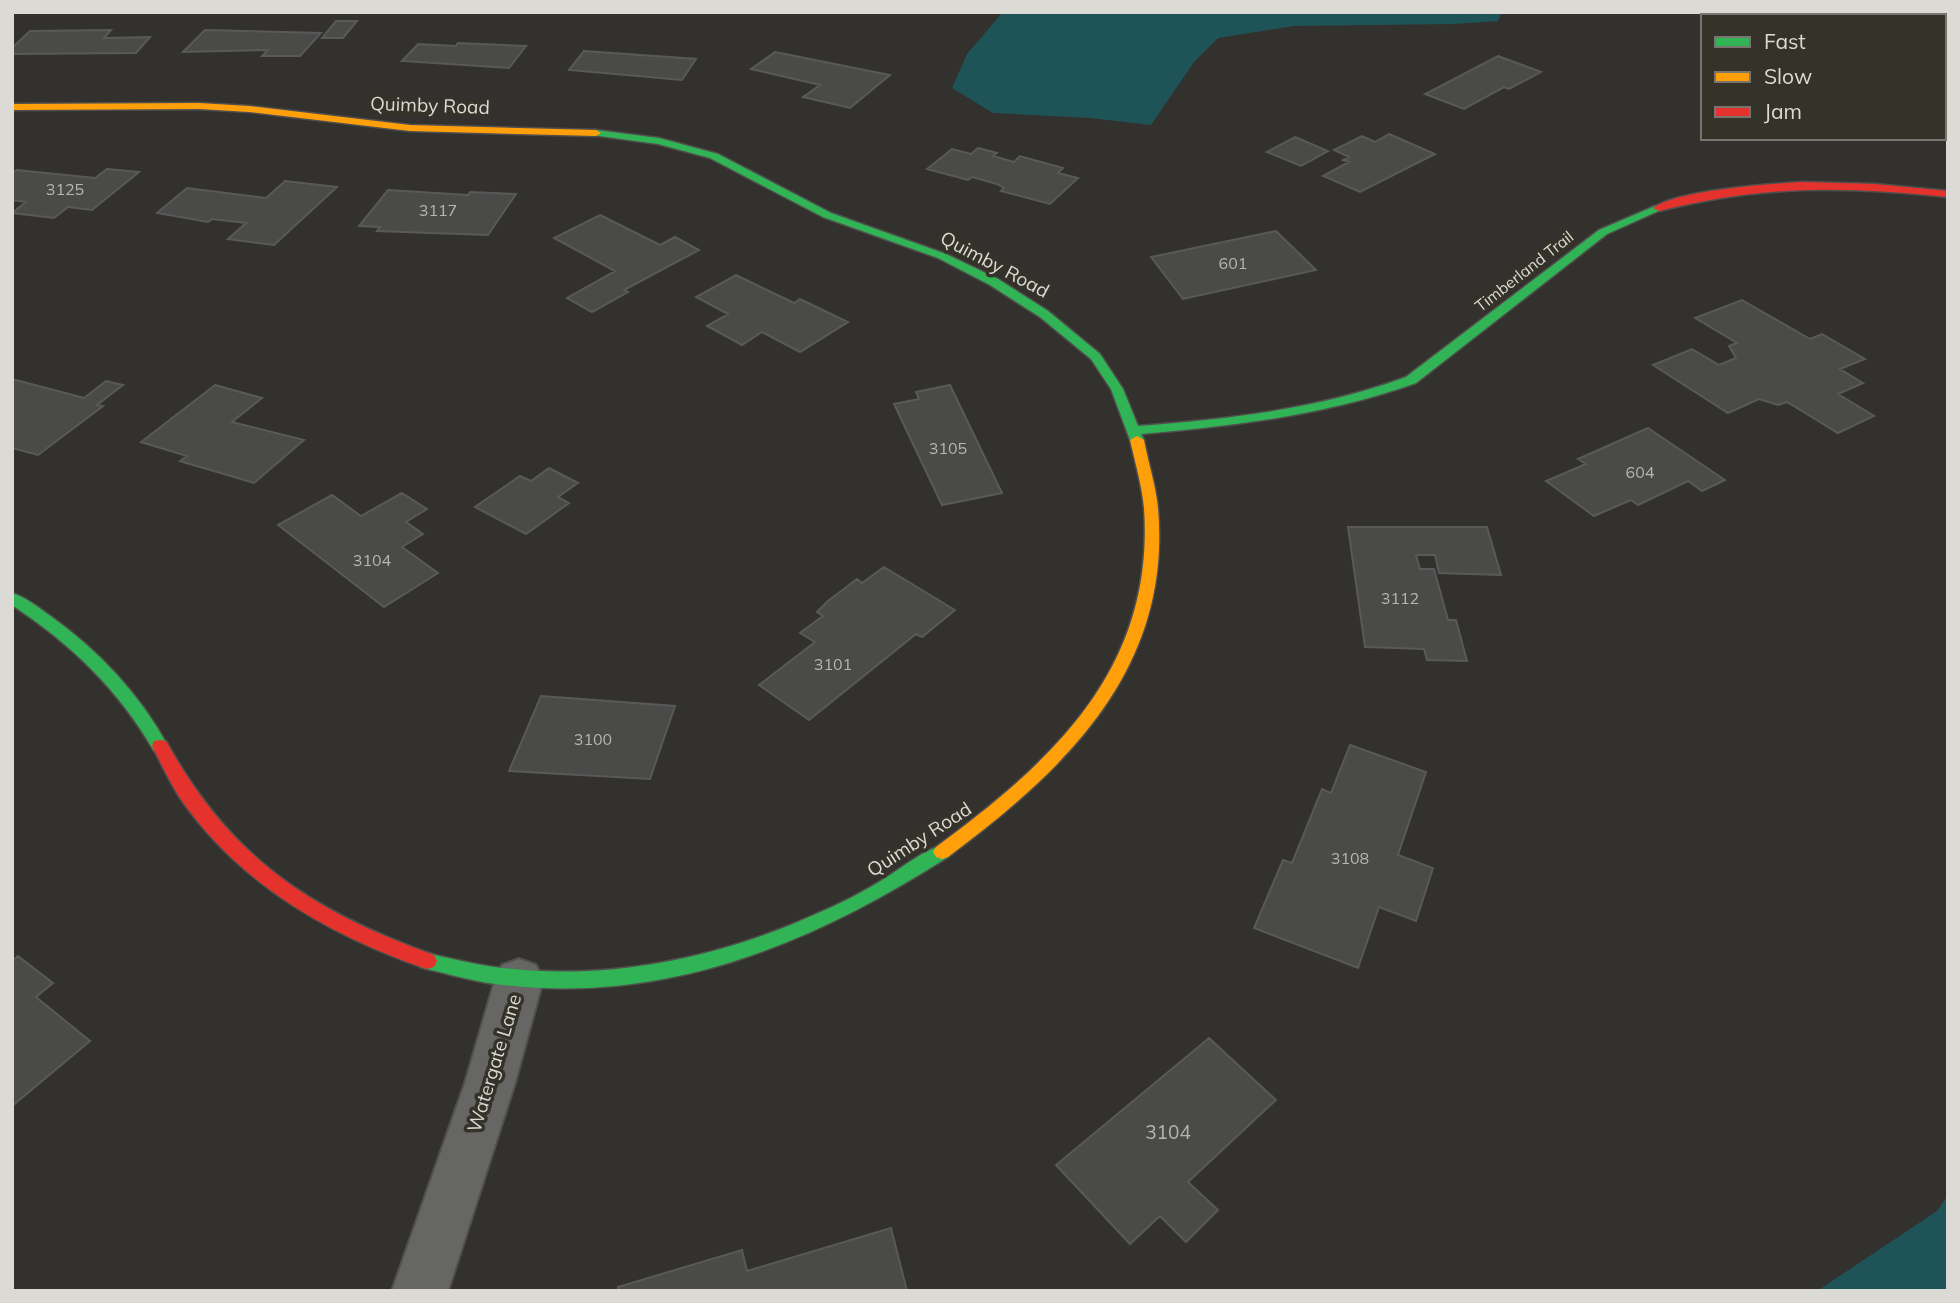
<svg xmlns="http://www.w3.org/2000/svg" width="1960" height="1303" font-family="Mulish,sans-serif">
<rect width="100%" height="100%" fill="#32312d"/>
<!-- water -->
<path fill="#1e5458" d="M1003 12H1502L1498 21 1454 24 1294 26 1218 38 1194 62 1151 125 1090 118 993 113 952 88 967 54Z
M1948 1195V1291H1817L1937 1211Z"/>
<!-- building -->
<path fill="#4a4a49" stroke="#595959" stroke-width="2" d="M336 21H357L343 38H322Z
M111 30 104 38 150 37 136 53 12 54V48L30 31Z
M205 30 321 33 300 56H262L268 50 183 52Z
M458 43 526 46 509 68 402 61 418 44 456 46Z
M584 51 696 59 682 80 569 70Z
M775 52 890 75 850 108 803 97 820 85 751 69Z
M1498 56 1541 72 1509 89 1504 87 1464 109 1425 94Z
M1389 134 1435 154 1360 192 1323 176 1349 162 1343 160 1349 157 1334 150 1362 136 1375 142Z
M1295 137 1328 151 1301 166 1267 152Z
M978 148 997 153 993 156 1014 162 1020 156 1063 168 1058 173 1078 178 1050 204 1001 191 1004 188 997 184 972 177 968 180 927 169 952 149 971 154Z
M107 169 139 172 92 210 68 207 54 218 12 213 26 202 12 200V173L17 170 95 178Z
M285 181 337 187 274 245 228 239 246 223 212 219 208 222 157 213 187 188 266 198Z
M388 190 468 195 470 192 516 194 488 235 377 231 380 227 359 226Z
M600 215 660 245 675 237 699 250 624 290 628 292 592 312 567 298 615 271 554 238Z
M1276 231 1316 270 1183 299 1151 257Z
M736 275 794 303 800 299 848 322 800 352 762 332 742 345 707 326 728 314 696 297Z
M1742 300 1810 339 1822 334 1865 359 1840 369 1863 383 1838 394 1874 416 1838 433 1787 402 1778 405 1759 399 1728 413 1653 365 1692 349 1719 365 1736 358 1729 346 1737 343 1695 318Z
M12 379 84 398 106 381 123 385 97 405 103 406 38 455 12 448Z
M215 385 262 398 232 422 304 440 254 483 180 461 187 456 141 442Z
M950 385 1002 493 942 505 894 404 919 399 916 392Z
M1648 428 1725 480 1702 491 1688 481 1638 505 1631 500 1594 516 1546 481 1586 464 1578 459Z
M549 468 578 483 558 497 569 503 526 534 475 507 520 476 531 481Z
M402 493 427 509 406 522 423 534 402 547 438 573 384 607 278 525 332 495 361 516Z
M1348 527H1487L1501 575 1439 573 1435 555H1416L1420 569H1434L1448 620H1456L1467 661 1427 660 1424 649 1365 647Z
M884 567 955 610 922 637 916 634 809 720 759 685 815 642 800 633 823 616 817 612 828 601 857 579 862 583Z
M541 696 675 706 650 779 509 771Z
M1350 745 1426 772 1398 855 1433 868 1416 921 1379 907 1358 968 1254 928 1283 860 1292 863 1322 789 1331 793Z
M18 956 53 983 36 997 90 1041 12 1106V961Z
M1209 1038 1276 1100 1188 1182 1218 1210 1186 1242 1160 1216 1130 1244 1056 1165Z
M891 1228 907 1291H618V1287L742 1250 747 1271Z"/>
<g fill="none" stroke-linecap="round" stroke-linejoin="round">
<!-- street casing -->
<g stroke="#504f4c" stroke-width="4">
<path id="street" d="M519 959 536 965 543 980 515 1083 448 1291H392L465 1083 495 980 502 965Z"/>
</g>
<!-- fast casing -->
<g stroke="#504f4c" stroke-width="3">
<path id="fast" d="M596 130 659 138 718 154 831 213 946 254 998 279 1048 311 1100 354 1123 389 1138 426C1230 419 1319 409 1406 377L1599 230 1655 206 1665 208 1607 234 1416 383C1326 415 1235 426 1141 434L1144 440 1137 444 1130 440 1111 389 1091 359 1040 317 990 285 938 258 823 217 710 158 658 144 592 135 591 133Z
M12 593C25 597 38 607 49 615 98 650 139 693 168 746L166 751H154C118 689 71 644 12 605Z
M942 845 948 847 951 852 948 857C810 945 662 1006 495 984 472 981 449 974 427 969L420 967 417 961 420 955 427 953C449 958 472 964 495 967 604 982 716 959 816 914 840 904 865 891 887 877 904 866 923 851 942 845Z"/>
</g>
<!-- slow casing -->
<g stroke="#504f4c" stroke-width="3">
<path id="slow" d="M199 103 249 106 410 125 596 130 601 133 596 136 410 131 249 112 199 109 12 110V104Z
M1137 436 1144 440C1148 462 1156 486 1158 508 1172 669 1066 769 948 857L942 859 936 857 933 852 936 847C1054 760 1155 668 1144 508 1142 486 1135 462 1130 440Z"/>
</g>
<!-- jam casing -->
<g stroke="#504f4c" stroke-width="3">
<path id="jam" d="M1802 182 1875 184 1948 191V197C1842 186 1763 185 1659 211L1653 208C1678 190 1769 184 1802 182Z
M160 740 166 741C230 858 311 911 434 955L437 961 434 967 427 969C331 936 239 884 180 798 169 781 161 763 152 746L154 741Z"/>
</g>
<!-- street -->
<use href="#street" fill="#666765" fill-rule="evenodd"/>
<!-- fast -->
<use href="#fast" fill="#30b455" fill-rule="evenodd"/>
<!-- slow -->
<use href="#slow" fill="#ff9f0a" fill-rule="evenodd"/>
<!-- jam -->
<use href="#jam" fill="#e5322d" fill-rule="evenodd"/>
</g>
<g text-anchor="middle" stroke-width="7" stroke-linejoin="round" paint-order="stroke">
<!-- number labels -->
<g font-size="16" fill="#b7b6b2">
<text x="65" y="195">3125</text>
<text x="438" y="216">3117</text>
<text x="1233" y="269">601</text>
<text x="948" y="454">3105</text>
<text x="1640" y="478">604</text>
<text x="372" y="566">3104</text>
<text x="1400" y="604">3112</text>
<text x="833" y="670">3101</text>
<text x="593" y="745">3100</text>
<text x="1350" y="864">3108</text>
</g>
<!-- far-street labels -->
<g font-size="16" fill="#dbdad5" stroke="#35322a">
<text transform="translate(1524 271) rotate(-38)" y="6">Timberland Trail</text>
</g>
<!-- street labels -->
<g font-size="19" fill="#dbdad5" stroke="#35322a">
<text transform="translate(430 105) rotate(2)" y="7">Quimby Road</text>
<text transform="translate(995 264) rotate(28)" y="7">Quimby Road</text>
<text transform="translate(919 839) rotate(-33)" y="7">Quimby Road</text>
<text transform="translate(494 1063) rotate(-73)" y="7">Watergate Lane</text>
</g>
<!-- near-number labels -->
<g font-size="19" fill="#b7b6b2">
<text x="1168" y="1139">3104</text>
</g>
</g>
<!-- border -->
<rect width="1960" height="1303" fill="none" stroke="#dbdad5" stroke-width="28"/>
<!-- legend -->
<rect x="1701" y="14" width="245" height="126" fill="#35322a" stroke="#77756e" stroke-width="2"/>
<rect x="1715" y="37" width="35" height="10" fill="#30b455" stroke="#77756e" stroke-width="2"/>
<text x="1764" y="49" font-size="21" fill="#dbdad5">Fast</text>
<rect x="1715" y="72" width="35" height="10" fill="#ff9f0a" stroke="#77756e" stroke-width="2"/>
<text x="1764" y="84" font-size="21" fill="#dbdad5">Slow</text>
<rect x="1715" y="107" width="35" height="10" fill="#e5322d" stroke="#77756e" stroke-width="2"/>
<text x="1764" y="119" font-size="21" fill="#dbdad5">Jam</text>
</svg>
